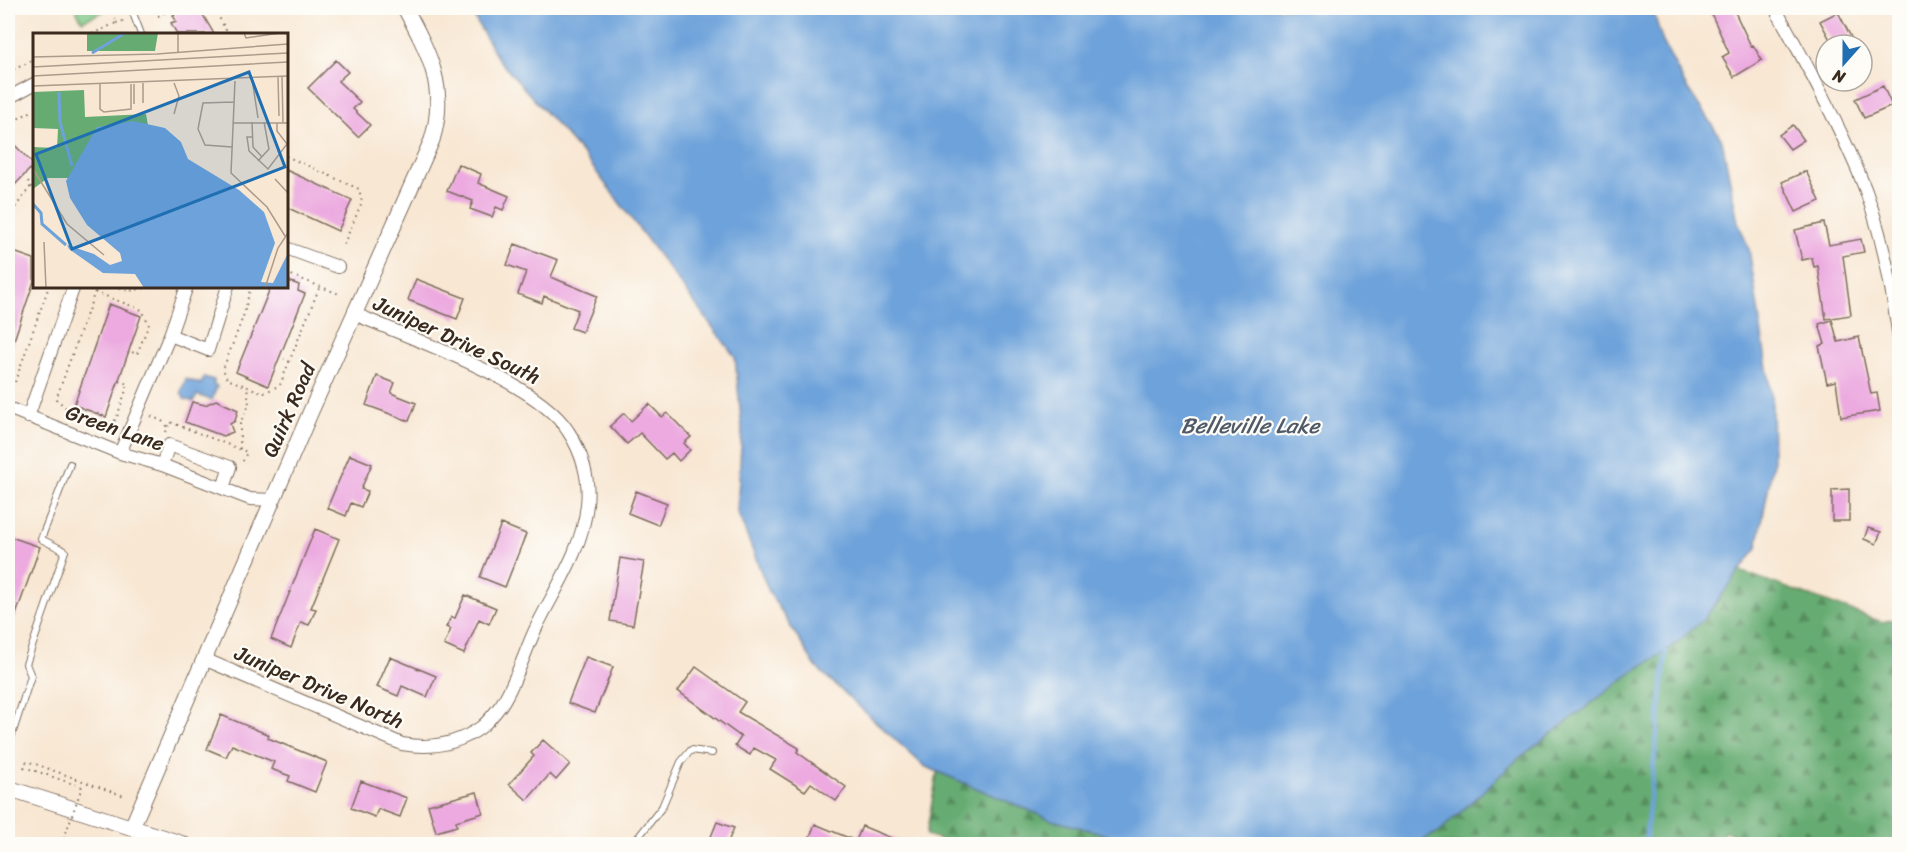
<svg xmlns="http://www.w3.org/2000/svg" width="1907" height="852" font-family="Sriracha,sans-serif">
<defs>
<pattern id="forest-firs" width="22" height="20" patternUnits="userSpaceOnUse" patternTransform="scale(1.5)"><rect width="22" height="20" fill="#66ac72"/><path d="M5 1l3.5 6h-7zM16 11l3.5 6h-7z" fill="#558c5d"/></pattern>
</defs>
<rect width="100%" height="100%" fill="#fdfcf7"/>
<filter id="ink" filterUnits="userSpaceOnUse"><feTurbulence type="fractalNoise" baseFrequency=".0167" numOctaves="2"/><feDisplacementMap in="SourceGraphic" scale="12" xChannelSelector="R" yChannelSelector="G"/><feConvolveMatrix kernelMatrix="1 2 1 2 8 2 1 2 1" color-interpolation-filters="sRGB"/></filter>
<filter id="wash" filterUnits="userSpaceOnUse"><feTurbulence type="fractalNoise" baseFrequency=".008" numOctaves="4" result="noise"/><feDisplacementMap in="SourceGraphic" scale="24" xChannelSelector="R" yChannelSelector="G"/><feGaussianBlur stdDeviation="1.35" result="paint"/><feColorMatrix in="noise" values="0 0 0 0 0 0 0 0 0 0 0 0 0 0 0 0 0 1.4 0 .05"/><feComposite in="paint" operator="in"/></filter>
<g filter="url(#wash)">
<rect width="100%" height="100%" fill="#f8e7d3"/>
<!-- forest -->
<path fill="url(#forest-firs)" stroke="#506b48" stroke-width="1.5" d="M1704 558 1882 622 1899 618V844H1756L1725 831 1718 844H955L926 835 952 692Z"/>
<!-- park -->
<path fill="#7ec784" stroke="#5c7851" stroke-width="1.5" d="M75 8H103L105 11 82 21Z"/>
<!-- water -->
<path fill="#6da2da" stroke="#54667c" stroke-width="1.5" d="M469 8H1652L1663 42 1686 86 1722 140 1738 222 1749 249 1772 401 1773 463 1757 548 1704 619 1666 652 1638 668 1519 758 1439 832 1414 844H1141L1052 820 924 766 816 667 769 592 737 511 742 430 735 357 586 158 498 59Z
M204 377 214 380V385L217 386 212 400 197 395 194 402 184 399 181 392 186 379 201 384Z"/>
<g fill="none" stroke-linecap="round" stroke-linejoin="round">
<!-- stream -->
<path stroke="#6da2da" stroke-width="4.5" d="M1645 844 1666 652 1663 648"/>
</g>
<g id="blocks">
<!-- building -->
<path fill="#ecaae0" d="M185 8H199L214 34H177L171 23 176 21 173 15Z
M1718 8H1733L1751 46 1753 45 1762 60 1734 77 1722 57 1729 53 1710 11Z
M1838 12 1855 45H1833L1820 21Z
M336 60 348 72 338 81 360 102 353 109 370 125 358 137 308 88Z
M1883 86 1892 106 1864 118 1855 99Z
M1793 125 1804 140 1790 149 1779 135Z
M8 138 34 165 8 192Z
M458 164 481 174 478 183 509 196 503 210 496 207 492 217 470 209 473 201 447 191Z
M286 170 352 200 338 231 286 207Z
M1806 171 1820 201 1796 212 1782 182Z
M1824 223 1829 245 1861 239 1864 252 1843 256 1851 315 1826 319 1818 266 1814 267 1812 258 1802 260 1795 230Z
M515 244 558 260 551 277 597 296 582 332 571 328 578 310 544 296 542 303 518 294 526 272 507 265Z
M8 250 34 259V281L9 355Z
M416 279 465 298 457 319 408 300Z
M286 280 299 285 298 291 305 294 268 386 236 372 271 286H286Z
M109 304 141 316 106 417 74 405Z
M1832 320 1838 342 1859 337 1871 394 1877 393 1880 411 1841 417 1836 381 1827 383 1819 346 1825 344 1819 324Z
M377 376 395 383 391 393 416 403 409 421 366 405Z
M216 400 238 410 235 421 230 424 233 432 223 436 185 422 192 402 205 405Z
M649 404 662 417 667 413 691 437 684 443 690 450 679 461 672 453 665 459 640 433 627 444 610 426 624 413 631 421Z
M350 455 372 464 361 489 368 491 361 507 351 503 346 516 327 508Z
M1849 489V521H1832V490Z
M636 491 667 503 658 525 628 513Z
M501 524 526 534 505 587 480 577Z
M1868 528 1881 532 1876 544 1864 539Z
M315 529 339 539 311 608 316 609 309 625 301 622 291 648 271 639Z
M8 536 40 547 9 634H8Z
M620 558 644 562 633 625 610 621Z
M465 595 496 608 489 624 479 619 464 654 444 645 451 629 446 627 451 617 455 618Z
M390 657 436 676 427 697 402 686 398 696 377 687Z
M586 657 613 667 595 713 568 703Z
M696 667 745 702 738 712 799 748 797 752 846 787 836 801 811 783 805 791 770 769 776 760 754 748 750 755 735 746 741 737 678 691Z
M221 715 269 735 268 738 327 762 315 792 288 781 290 776 271 769 274 762 232 745 226 757 207 749Z
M543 740 570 764 556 780 550 774 527 800 509 784 534 756 531 753Z
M361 781 407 798 400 817 378 809 375 817 351 808Z
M477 792 483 813 456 821 457 826 436 832 428 805Z
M717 822 734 828 727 844H708Z
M815 824 856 841 862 826 906 844H807Z"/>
</g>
</g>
<g filter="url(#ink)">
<use href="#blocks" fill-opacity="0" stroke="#7d6c5d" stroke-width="1.5"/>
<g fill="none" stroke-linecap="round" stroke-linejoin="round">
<!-- service casing -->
<g stroke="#7d6c5d" stroke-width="8">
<path id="service" d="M131 8 141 34
M8 747 31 676 26 664 65 551 41 539 70 464
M633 844 662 807 681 762 691 750 712 753"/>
</g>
<!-- minor casing -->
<g stroke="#7d6c5d" stroke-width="14">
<path id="minor" d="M1775 8C1805 61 1834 115 1858 171 1882 227 1892 287 1900 346
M8 98 34 84
M286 248 338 267
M170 335 208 350 228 286
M8 408 120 453 162 465 250 499 273 500
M28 417 74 286
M120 453 170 335 187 286
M162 465 169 445 230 467 223 488
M204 659 402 744C430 749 456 745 480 728 488 722 495 713 501 705 516 682 524 654 535 630 554 590 583 550 587 504 590 479 582 452 568 431 537 381 411 339 355 314"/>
</g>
<!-- tertiary casing -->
<g stroke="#7d6c5d" stroke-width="17">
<path id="tertiary" d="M8 788 183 844
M132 827 311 411 432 140C448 88 429 53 405 8"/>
</g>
<!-- path -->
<path stroke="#7d6c5d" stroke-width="2" stroke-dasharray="1.5 4.5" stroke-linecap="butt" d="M214 8 228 34
M158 16 175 8
M116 23 126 20
M92 34 116 23 114 8
M8 72 34 60
M8 124 34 110
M286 156 359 189 362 202 343 246
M28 181 34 191
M8 217 34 182
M286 273 339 294
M97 286 56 399 72 413 105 424 116 420 128 384 119 381
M114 286 129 291 155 286
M251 286 243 317 223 369 227 379 264 393 280 385 289 362 284 359
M95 292 142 310 149 324 137 354 129 351
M289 362 320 286
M15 382 49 286
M151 416 162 421 168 428
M166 432 170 422 247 452 242 463
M240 449V423L249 405 247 386
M82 787 24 767 27 761 124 796"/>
<!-- service -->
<use href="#service" stroke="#fff" stroke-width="6"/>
<!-- minor -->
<use href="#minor" stroke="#fff" stroke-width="12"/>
<!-- tertiary -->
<use href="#tertiary" stroke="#fff" stroke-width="15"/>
<!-- path-bridge -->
<path stroke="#7d6c5d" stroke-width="2" stroke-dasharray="1.5 4.5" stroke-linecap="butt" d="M62 844 82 787"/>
</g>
</g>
<g text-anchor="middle" stroke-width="4.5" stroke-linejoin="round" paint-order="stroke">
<!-- street labels -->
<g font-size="21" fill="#3b2a1e" stroke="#fdfcf7">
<text transform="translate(457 340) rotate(25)" y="7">Juniper Drive South</text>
<text transform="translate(289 410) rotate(-66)" y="7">Quirk Road</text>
<text transform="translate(115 428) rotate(19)" y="7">Green Lane</text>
<text transform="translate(319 687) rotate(23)" y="7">Juniper Drive North</text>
</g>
<!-- water labels -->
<g font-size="22" font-style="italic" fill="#4f5a69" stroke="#fdfcf7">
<text x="1250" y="433">Belleville Lake</text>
</g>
</g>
<!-- overview -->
<g transform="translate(33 33)">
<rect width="255" height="255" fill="#f8e7d3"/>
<path d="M54 0H125L122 18H54ZM51 57 52 84 113 81 116 98 38 145H15L0 156V114L24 115 25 96 0 95V59Z" fill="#66ac72"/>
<path d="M100 88 132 95 148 109 155 126 206 157 231 179 242 210 228 249 240 250 255 220V255H111L102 241 70 240 36 216 34 212 61 221 77 232 89 228 87 220 54 192 37 165 33 148 64 94Z" fill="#6da2da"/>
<path fill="none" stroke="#6da2da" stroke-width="3" d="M59 20 92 0M26 59 27 89 39 133M0 171 8 180 9 191 33 212"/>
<path fill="none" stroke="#ac9b8b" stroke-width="1.5" d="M145 0V19M211 0 213 5 247 0M0 24 124 21 255 11M0 34 255 20M0 43 255 29M245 44 246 83M249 44 250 90M219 46 225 85M202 48 198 140 234 174 252 203M110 50V70M67 51V76L71 79 98 76V51M0 53 255 43M101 71V51M141 81 146 63 141 50M219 89 220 114 229 124M200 90H255M219 104H214L216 118 235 136 254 111 244 98V90M199 114 172 112 165 96 170 70 201 69M225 128 236 116 231 89M0 136 34 191 71 222M242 146 255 160M11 209 13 255M232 255 245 215 255 200"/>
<path fill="#1f6fb2" fill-opacity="0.15" stroke="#1f6fb2" stroke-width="3" d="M216 39 252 134 39 216 3 121Z"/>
<rect width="255" height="255" fill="none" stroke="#3b2a1e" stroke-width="3"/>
</g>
<!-- margin -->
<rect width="1907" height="852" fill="none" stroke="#fdfcf7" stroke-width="30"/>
<!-- north arrow -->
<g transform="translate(1844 63) rotate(201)"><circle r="28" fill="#fdfcf7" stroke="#afa8a0" stroke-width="1.5"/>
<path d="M0-4.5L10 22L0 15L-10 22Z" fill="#1f6fb2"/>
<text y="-9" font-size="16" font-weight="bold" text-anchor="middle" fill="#3b2a1e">N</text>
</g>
</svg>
